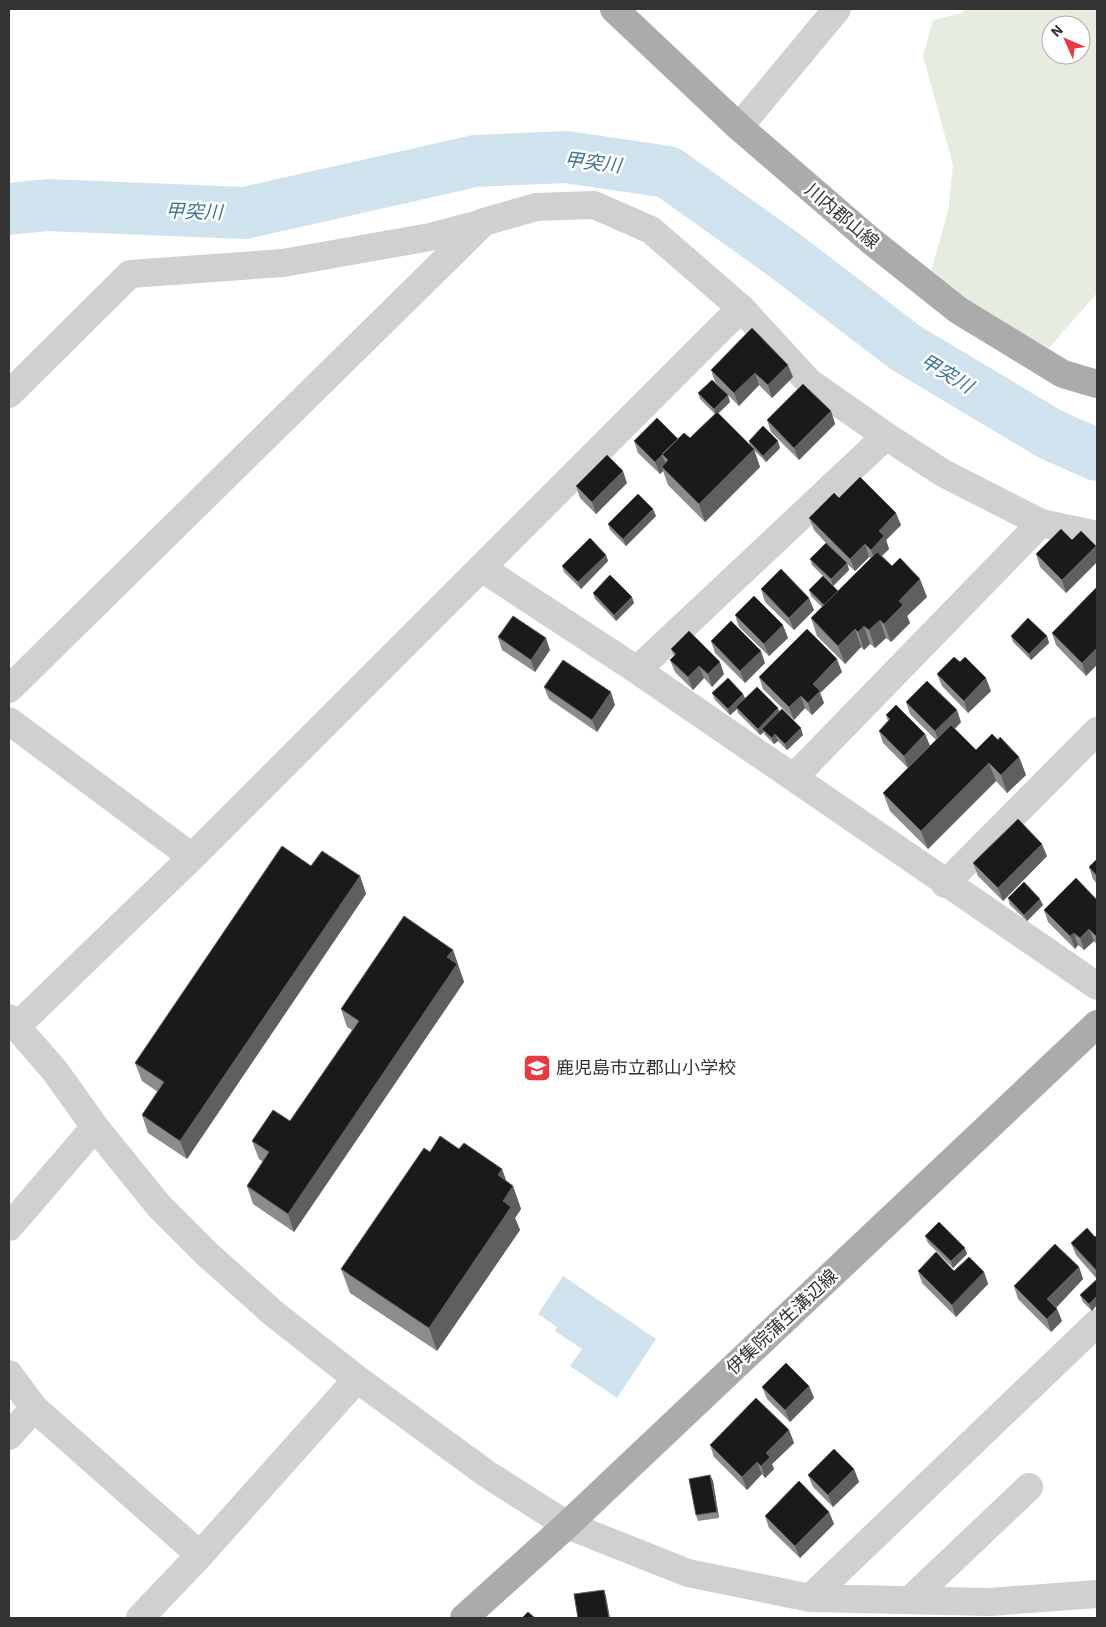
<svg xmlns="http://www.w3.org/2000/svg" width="1106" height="1627" font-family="'IBM Plex Sans','Noto Sans JP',sans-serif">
<rect width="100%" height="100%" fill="#fff"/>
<!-- green -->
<path fill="#e6ecdf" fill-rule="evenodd" d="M966 9H1097V293L1049 348 967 305 931 271 948 211 953 165 923 56 933 20 962 13ZM1051 25H1081V55H1051Z"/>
<!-- water -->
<path fill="#cfe2ee" d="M563 1276 656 1339 617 1398 570 1366 582 1349 555 1331 557 1327 538 1314Z"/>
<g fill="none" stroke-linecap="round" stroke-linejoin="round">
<!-- river -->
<path stroke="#cfe2ee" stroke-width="52" d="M9 209 48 205 245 213 475 161 566 157 668 172 783 254 906 348 1050 434 1097 455"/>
<!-- minor -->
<path stroke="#d0d0d0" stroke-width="28" d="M739 127 837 9
M9 394 130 274 283 263 430 237 483 223
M483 569 637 670 1097 986
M637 670 886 436
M9 689 484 222 536 207 594 205 651 230 741 308 809 382 886 436 943 473 1041 523
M9 721 192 857
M794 777 1041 523 1097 535
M945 884 1097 731
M9 1018 55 1071 95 1127 159 1206 207 1254 273 1313 357 1379 487 1474 567 1525 688 1573 810 1598 990 1602 1097 1594
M17 1026 192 857 741 308
M9 1227 95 1127
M9 1374 34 1408
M9 1436 34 1408 200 1555
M810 1598 1097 1323
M910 1600 1029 1487
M140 1618 200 1555 357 1379"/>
<!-- major -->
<path stroke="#ababab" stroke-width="28" d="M614 9 739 127 870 240 958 310 1063 374 1097 384
M464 1618 567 1525 1097 1024"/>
</g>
<!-- wall -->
<path fill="#8c8c8c" d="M752 328 793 377 772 398 759 385 739 406 715 382 711 370Z
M698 393 730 402 718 414 750 446 749 441 780 448 766 462 754 450 760 467 705 522 668 485 663 471 660 474 638 453 634 441 690 438 715 414 700 399Z
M831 411 835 424 799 460 771 432 767 420Z
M627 483 596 514 580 498 576 486Z
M839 498 901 525 886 540 889 549 882 556 892 566 927 597 907 616 910 623 891 642 886 638 875 648 870 644 864 650 861 647 845 664 817 636 811 618 822 607 811 596 809 590 838 591 871 558 869 557 855 571 847 564 849 570 833 586 812 565 810 559 826 543 814 530 809 518Z
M656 516 626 546 610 530 608 524Z
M1072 540 1096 546 1097 549V565L1096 563 1066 593 1040 567 1036 554Z
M606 555 608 561 581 589 564 572 562 566Z
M1097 587 1086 676 1056 645 1052 633Z
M761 589 814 610 794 630 765 602Z
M593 593 634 603 616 621 595 599Z
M735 615 788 638 769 656 739 627Z
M1011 636H1047L1049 643 1031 660 1013 642Z
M498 637 550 650 535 672 502 650Z
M711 641 765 663 745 683 715 653Z
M671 649 724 674 712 687 704 678 693 690 675 672 670 660 674 656Z
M842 672 820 693 824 703 812 715 805 708 794 720 763 689 759 677Z
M937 674 991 691 968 713 942 686Z
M544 687 615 705 597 732 549 699Z
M712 693 745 698 779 711 803 735 787 750 778 741 774 744 765 735 764 732 760 735 738 713 737 709 730 715 715 700Z
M906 702 961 722 955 729 976 750 998 740 1019 757 1026 775 1007 793 996 781 928 849 890 811 883 793 908 768 883 743 879 731 888 721 886 715 925 734 930 746 936 740 910 714Z
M1047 856 1003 901 978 876 973 863Z
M1097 859V884L1093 879 1089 867Z
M311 866 360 876 366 894 187 1159 148 1133 142 1115 158 1092 142 1081 135 1063Z
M1008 898 1043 905 1027 921 1010 905Z
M1097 900V945L1094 941 1084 950 1078 945 1075 949 1048 922 1044 910Z
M453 950 464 982 294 1232 253 1204 247 1186 263 1162 259 1159 252 1141 290 1121 352 1030 347 1027 341 1009Z
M459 1149 502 1169 506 1181 513 1186 521 1209 515 1218 520 1230 437 1351 350 1293 341 1269 430 1152Z
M1097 1235V1279L1076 1255 1071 1243 1095 1237Z
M925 1236 967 1254 953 1268 928 1243Z
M1079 1267 1083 1279 1056 1308 1057 1309 1062 1321 1051 1332 1018 1299 1014 1286Z
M918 1271 984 1272 988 1284 956 1317 922 1283Z
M1097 1281 1092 1311 1083 1302 1080 1295Z
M809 1386 814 1398 790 1422 767 1399 762 1387Z
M789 1430 794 1443 772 1464 774 1469 765 1478 762 1474 747 1490 714 1457 710 1445Z
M854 1469 859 1482 833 1507 813 1487 808 1475Z
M710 1475 713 1481 719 1518 698 1521 696 1515Z
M829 1512 834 1524 800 1558 769 1528 765 1516Z"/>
<!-- shaded-wall -->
<path fill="#5f5f5f" d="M788 365 793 377 772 398 768 385Z
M755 373 759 385 739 406 734 393Z
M728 395 730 402 716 415 714 409Z
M831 411 835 424 799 460 794 448Z
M778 441 780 448 766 462 763 456Z
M754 449 760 467 705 522 699 504Z
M662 455 667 467H662L663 471 660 474 655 462Z
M623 471 627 483 596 514 592 502Z
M653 509 656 516 626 546 623 539Z
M896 513 901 525 886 540 889 549 875 562 871 550 879 531Z
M865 544 869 557 855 571 850 559Z
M1096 546 1097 549V562L1066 593 1062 580Z
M606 555 608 561 581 589 578 582Z
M847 563 849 570 833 586 831 579Z
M920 579 927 597 907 616 910 623 891 642 884 624 899 601Z
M632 597 634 603 616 621 614 615Z
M809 598 814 610 794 630 789 618Z
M880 620 886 638 875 648 869 630Z
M783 625 788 638 769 656 764 644Z
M864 626 870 644 864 650 858 632Z
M855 629 861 647 845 664 838 646Z
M1047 636 1049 643 1031 660 1029 654Z
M546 638 550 650 535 672 531 660Z
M1097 648V665L1086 676 1082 663Z
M761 651 765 663 745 683 740 671Z
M837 659 842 672 820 693 824 703 812 715 808 703 813 684Z
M720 662 724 674 712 687 708 674Z
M699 666 704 678 693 690 688 677Z
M986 678 991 691 968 713 964 701Z
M611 692 615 705 597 732 592 720Z
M743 694 746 700 736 707 737 709 730 715 728 709Z
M801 696 805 708 794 720 789 707Z
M778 708 781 715 762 729 764 732 760 735 758 729Z
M957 710 961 722 940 744 935 731Z
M801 728 803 735 787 750 785 744Z
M775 734 778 741 774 744 772 738Z
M925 734 930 746 908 768 904 756Z
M1019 757 1026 775 1007 793 1001 775Z
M989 763 996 781 928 849 921 831Z
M1042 844 1047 856 1003 901 998 888Z
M360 876 366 894 187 1159 180 1141Z
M1040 899 1043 905 1027 921 1024 915Z
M1089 929 1094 941 1084 950 1080 938Z
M1074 933 1078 945 1075 949 1070 936Z
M453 950 464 982 294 1232 288 1214 447 957Z
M502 1169 510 1191 513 1186 521 1209 515 1218 520 1230 437 1351 429 1328 503 1201 498 1175Z
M965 1248 967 1254 953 1268 951 1261Z
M1079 1267 1083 1279 1052 1312 1047 1299Z
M984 1272 988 1284 956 1317 952 1305Z
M1097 1296V1305L1092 1311 1089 1304Z
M1057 1309 1062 1321 1051 1332 1047 1319Z
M809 1386 814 1398 790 1422 785 1410Z
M789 1430 794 1443 772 1464 774 1469 765 1478 761 1466 766 1453Z
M757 1462 762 1474 747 1490 742 1477Z
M854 1469 859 1482 833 1507 828 1495Z
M710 1475 713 1481 719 1518 717 1512Z
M829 1512 834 1524 800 1558 795 1546Z
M604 1590 606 1596 610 1618H609Z"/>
<!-- building -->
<path fill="#1a1a1a" stroke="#5f5f5f" d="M752 328 788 365 768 385 755 373 734 393 711 370Z
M712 380 728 395 714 409 698 393Z
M803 384 831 411 794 448 767 420Z
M717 412 754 449 699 504 662 467 668 460 662 454 684 433 690 438Z
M657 418 678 439 655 462 634 441Z
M763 426 778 441 763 456 749 441Z
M607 455 623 471 592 502 576 486Z
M860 477 896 513 879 531 884 536 871 550 865 544 850 559 809 518 834 493 839 498Z
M638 494 653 509 623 539 608 524Z
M1061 529 1072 540 1081 531 1096 546 1062 580 1036 554Z
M590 538 606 555 578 582 562 566Z
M826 543 847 563 831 579 810 559Z
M877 552 892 566 900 558 920 579 899 601 903 605 884 624 880 620 869 630 864 626 858 632 855 629 838 646 811 618Z
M781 569 809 598 789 618 761 589Z
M610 575 632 597 614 615 593 593Z
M823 576 838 591 824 605 809 590Z
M1097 587V648L1082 663 1052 633Z
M754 596 783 625 764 644 735 615Z
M513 616 546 638 531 660 498 637Z
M1028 618 1047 636 1029 654 1011 636Z
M731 621 761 651 740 671 711 641Z
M807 629 837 659 813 684 820 691 808 703 801 696 789 707 759 677Z
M689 631 720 662 708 674 699 666 688 677 670 660 676 654 671 649Z
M954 657 960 662 965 657 986 678 964 701 937 674Z
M563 660 611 692 592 720 544 687Z
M728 678 743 694 728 709 712 693Z
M927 681 957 710 935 731 906 702Z
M757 687 778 708 758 729 736 707Z
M896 705 925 734 904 756 879 731 890 719 886 715Z
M782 709 801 728 785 744 775 734 772 738 762 729Z
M951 725 976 750 992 734 998 740 1000 737 1019 757 1001 775 989 763 921 831 883 793Z
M1018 819 1042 844 998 888 973 863Z
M282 846 311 866 322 851 360 876 180 1141 142 1115 164 1082 135 1063Z
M1097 859V876L1089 867Z
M1076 878 1097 900V937L1089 929 1080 938 1074 933 1070 936 1044 910Z
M1024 882 1040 899 1024 915 1008 898Z
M404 916 453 950 447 957 457 964 288 1214 247 1186 269 1152 252 1141 273 1110 290 1121 359 1021 341 1009Z
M440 1136 459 1149 464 1143 502 1169 498 1175 513 1186 503 1201 511 1207 429 1328 341 1269 424 1148 430 1152Z
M939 1222 965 1248 951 1261 925 1236Z
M1087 1228 1095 1237 1097 1235V1271L1071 1243Z
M1055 1244 1079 1267 1047 1299 1057 1309 1047 1319 1014 1286Z
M936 1252 954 1271 969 1257 984 1272 952 1305 918 1271Z
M1096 1280 1097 1281V1296L1089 1304 1080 1295Z
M786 1363 809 1386 785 1410 762 1387Z
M756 1398 789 1430 766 1453 770 1457 761 1466 757 1462 742 1477 710 1445Z
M834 1449 854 1469 828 1495 808 1475Z
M710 1475 717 1512 696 1515 689 1479Z
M799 1481 829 1512 795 1546 765 1516Z
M604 1590 609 1618H578L574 1594Z
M528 1612 535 1618H522Z"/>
<!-- icons -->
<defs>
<g id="school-square" transform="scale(1.4375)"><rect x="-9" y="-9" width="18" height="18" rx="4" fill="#e63946" stroke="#fff"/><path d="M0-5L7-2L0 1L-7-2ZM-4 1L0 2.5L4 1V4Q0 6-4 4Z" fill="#fff"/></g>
</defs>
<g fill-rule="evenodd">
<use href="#school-square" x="537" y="1068"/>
</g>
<g text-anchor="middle" stroke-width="5" stroke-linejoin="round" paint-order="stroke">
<!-- street labels -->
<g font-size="18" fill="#333" stroke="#fff">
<text transform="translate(842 216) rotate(40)" y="6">川内郡山線</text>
<text transform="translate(782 1322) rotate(-43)" y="6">伊集院蒲生溝辺線</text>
</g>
<!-- poi labels -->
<g font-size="18" fill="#333" stroke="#fff" text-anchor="start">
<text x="556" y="1074">鹿児島市立郡山小学校</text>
</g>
<!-- water labels -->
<g font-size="19" font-style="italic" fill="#3f7597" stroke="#fff">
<text transform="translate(593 162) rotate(7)" y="7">甲突川</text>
<text transform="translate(194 211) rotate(2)" y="7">甲突川</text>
<text transform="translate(947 373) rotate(31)" y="7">甲突川</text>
</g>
</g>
<!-- border -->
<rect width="1106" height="1627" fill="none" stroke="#333333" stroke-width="20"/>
<!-- north arrow -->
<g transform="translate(1066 40) rotate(315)"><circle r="24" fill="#ffffff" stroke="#adadad"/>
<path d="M0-4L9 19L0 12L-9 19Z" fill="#e63946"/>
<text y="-8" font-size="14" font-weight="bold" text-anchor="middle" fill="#333333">N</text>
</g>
</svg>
